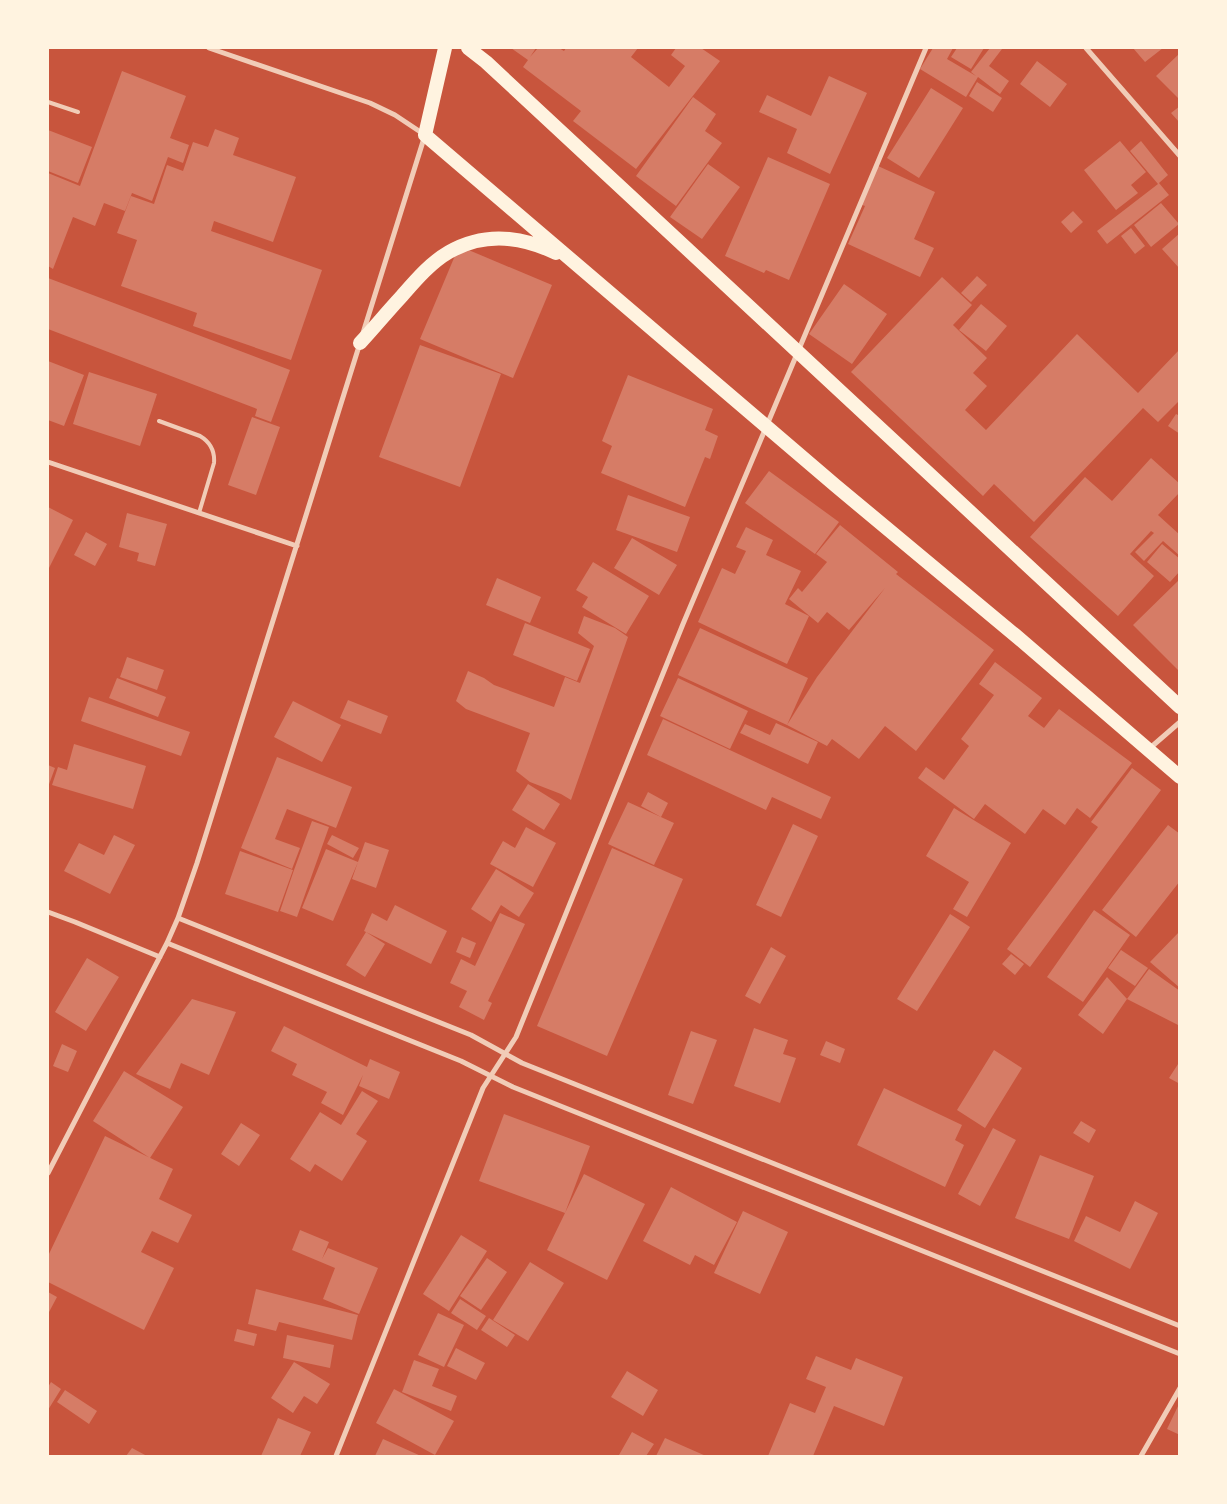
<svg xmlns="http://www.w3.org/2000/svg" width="1227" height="1504" font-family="'PT Sans Narrow',sans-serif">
<rect width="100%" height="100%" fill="#c8553d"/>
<!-- building -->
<path fill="#d67c66" d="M511 48H536L530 57 538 48H559L564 51 566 48H638L631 57 669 87 685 66 671 55 676 48H701L720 61 636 169 573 121 581 111 523 67 528 60Z
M933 48H953L947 59 976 76 971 72 990 48H1000L1002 49 989 66 1009 81 1000 94 978 77 966 97 920 69Z
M957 48H984L971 69 951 57Z
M1133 48H1163L1145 62Z
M1180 53V100L1156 76Z
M1037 61 1067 84 1050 107 1020 84Z
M122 71 186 96 170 138 189 145 183 163 168 157 152 201 132 193 125 211 104 203 95 226 73 217 53 269 48 266V173L80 186Z
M829 76 867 93 830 174 787 153 797 129 759 112 767 95 811 116Z
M977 82 1002 98 993 112 969 96Z
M931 88 963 108 919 178 887 158Z
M693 97 716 114 705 131 722 143 676 206 636 176Z
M1180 106V123L1171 113Z
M215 129 239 138 233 155 296 177 273 242 214 221 211 231 322 270 291 360 193 326 197 313 121 286 137 240 117 233 131 196 154 204 167 165 183 171 193 142 208 147Z
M48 130 92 147 78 183 48 171Z
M1120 141 1146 172 1131 185 1138 193 1116 210 1084 170Z
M1141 141 1168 175 1159 183 1169 195 1107 244 1097 231 1158 184 1130 151Z
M768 157 830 184 789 280 766 270 764 273 725 256Z
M708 164 740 187 702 239 670 217Z
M878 166 935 192 914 239 934 248 920 277 848 244 865 206 860 204Z
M1161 203 1179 224 1151 247 1134 225Z
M1073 211 1083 222 1071 233 1061 222Z
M1131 228 1145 246 1135 254 1121 236Z
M1180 233V269L1162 249Z
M459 246 552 285 513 378 420 339Z
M977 276 987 285 971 302 961 293Z
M942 277 972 305 953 325 987 358 973 373 987 386 965 410 986 430 1077 334 1138 393 1180 349V400L1158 422 1143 408 1034 522 994 484 983 496 851 372Z
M48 278 290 370 271 422 255 416 257 409 48 329Z
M844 284 887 314 852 364 809 334Z
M981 304 1007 326 986 351 959 330Z
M420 345 501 374 460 487 379 457Z
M48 361 84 375 64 426 48 420Z
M89 372 157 394 140 446 73 424Z
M628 375 713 409 705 430 718 436 710 459 705 457 685 507 601 473 612 446 602 441Z
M1176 414 1180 416V434L1168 426Z
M252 417 280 427 256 495 228 485Z
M1151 458 1180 484V492L1158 515 1180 535V556L1163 541 1144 561 1135 552 1154 533 1151 531 1130 554 1154 576 1118 616 1030 537 1085 477 1112 501Z
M769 471 839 522 815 554 745 503Z
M628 495 690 517 677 552 616 530Z
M48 507 73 520 48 570Z
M127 513 167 524 155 566 137 561 139 553 119 547Z
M840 525 898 572 896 574 994 650 916 751 885 726 859 759 832 739 827 746 787 725 817 677 885 588 849 630 827 612 818 623 789 599 798 588 802 592 827 562 816 554Z
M746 527 773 540 766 555 801 571 785 604 809 616 787 664 698 622 722 568 735 574 746 551 736 547Z
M86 532 107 544 95 566 74 555Z
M632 538 677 565 659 595 614 568Z
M1162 544 1180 559V571L1170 582 1147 562Z
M593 562 649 596 626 634 582 607 588 597 576 590Z
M497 578 541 597 530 623 486 605Z
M1180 579V672L1133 625Z
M584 616 615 628 628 637 571 800 561 794 530 782 516 771 530 733 466 709 456 701 468 671 484 678 494 685 554 707 565 677 580 683 594 646 578 633Z
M525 623 590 649 577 681 513 655Z
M700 628 808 678 787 725 678 675Z
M127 657 164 670 157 690 120 677Z
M995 662 1042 698 1028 716 1044 728 1059 709 1132 763 1090 818 1077 808 1065 825 1043 809 1025 834 985 804 974 819 918 778 926 767 944 780 969 746 961 739 994 695 979 684Z
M117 678 166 697 158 717 109 698Z
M678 678 748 711 730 749 660 716Z
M89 697 190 732 181 756 81 721Z
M348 700 388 716 381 734 340 718Z
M293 701 341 725 322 762 274 737Z
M663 719 831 797 821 819 772 797 766 810 647 755Z
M776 723 818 742 808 764 740 733 745 724 770 735Z
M74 744 146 766 133 809 52 785 58 767 67 770Z
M277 757 352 787 336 828 287 809 275 839 300 848 292 869 241 848Z
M48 765 55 768 48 787Z
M1132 768 1161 790 1030 967 1007 949 1098 827 1091 822Z
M528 784 560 804 544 830 512 810Z
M648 792 668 803 661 817 641 806Z
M628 802 674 823 654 865 608 844Z
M954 808 1011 843 967 917 953 909 969 882 926 856Z
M312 821 329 827 297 917 280 911 294 870H296H294Z
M793 824 818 836 781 917 756 905Z
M1168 825 1180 834V881L1136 937 1102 910Z
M526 827 556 843 533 887 490 864 503 841 515 848Z
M114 835 135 845 110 894 64 871 79 843 104 855Z
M332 835 359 848 353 858 327 844Z
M365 842 389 850 376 888 352 879Z
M612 848 683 879 607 1056 537 1026Z
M326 849 358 862 333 921 302 908Z
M240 851 293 870 278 912 225 894Z
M496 869 534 893 519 917 501 905 491 922 471 909Z
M395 905 447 931 431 964 364 931 372 913 387 921Z
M1094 910 1130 935 1083 1002 1047 977Z
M500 913 525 924 488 1001 492 1003 484 1020 459 1007 467 991 450 983 461 959 475 966Z
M950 914 970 927 917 1011 897 999Z
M1180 931V988L1150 962Z
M366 932 385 944 365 977 346 965Z
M462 937 476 943 470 958 456 952Z
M771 947 786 956 760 1004 745 996Z
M1121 950 1148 968 1135 986 1108 968Z
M1011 954 1024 964 1015 975 1002 964Z
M87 958 119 977 86 1031 55 1012Z
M1149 969 1180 991V1026L1127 999Z
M1107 977 1127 999 1103 1034 1078 1015Z
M192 999 236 1012 209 1075 181 1063 170 1089 136 1074Z
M284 1026 367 1067 370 1059 400 1072 389 1099 359 1086 363 1075 343 1115 321 1103 327 1092 292 1075 297 1064 271 1051Z
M754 1028 788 1040 783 1054 796 1058 780 1103 734 1086Z
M691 1031 717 1040 693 1104 668 1095Z
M826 1041 845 1049 840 1063 820 1055Z
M62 1044 77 1051 68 1072 53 1066Z
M994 1050 1022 1068 985 1128 957 1110Z
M1180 1061V1084L1169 1078Z
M124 1071 183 1107 150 1158 93 1121Z
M884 1088 962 1125 955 1140 964 1145 945 1187 857 1145Z
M362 1091 378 1101 356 1134 367 1141 342 1181 315 1164 310 1172 290 1159 320 1112 341 1125Z
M504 1114 590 1146 565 1213 584 1174 645 1204 607 1280 547 1250 565 1213 479 1181Z
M1081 1121 1096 1130 1089 1143 1073 1133Z
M241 1123 260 1135 239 1166 221 1154Z
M993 1128 1016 1140 980 1206 958 1194Z
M105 1136 173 1169 159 1199 192 1215 178 1243 152 1231 141 1252 174 1268 144 1330 48 1282V1256Z
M1040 1155 1094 1176 1069 1239 1015 1218Z
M671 1187 737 1222 714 1265 695 1255 690 1265 643 1241Z
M1135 1201 1158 1213 1130 1269 1074 1241 1086 1216 1120 1232Z
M743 1211 788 1232 760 1294 714 1273Z
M300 1230 329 1242 322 1259 328 1248 378 1268 359 1314 323 1299 335 1268 292 1250Z
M461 1235 487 1251 449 1311 423 1294Z
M487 1258 507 1272 481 1310 460 1296Z
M530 1262 564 1283 528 1341 493 1320Z
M256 1289 358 1315 352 1340 279 1322 276 1331 248 1324Z
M48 1292 57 1297 48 1314Z
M460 1299 486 1316 477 1330 451 1313Z
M438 1313 464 1325 444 1367 418 1355Z
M489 1318 515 1335 507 1347 481 1330Z
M237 1329 257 1334 254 1346 234 1341Z
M287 1335 334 1345 330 1368 283 1358Z
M456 1348 485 1363 476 1380 447 1366Z
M816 1356 851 1370 856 1358 903 1377 884 1426 834 1406 813 1456H768L790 1403 815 1413 826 1387 806 1379Z
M414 1360 439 1369 432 1386 457 1396 451 1411 402 1392Z
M294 1362 330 1384 317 1404 304 1396 293 1413 271 1398Z
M627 1371 658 1390 643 1416 611 1397Z
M51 1382 61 1389 48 1410V1387Z
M394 1389 454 1421 435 1455 376 1423Z
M65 1390 97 1411 89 1424 57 1402Z
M1180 1402V1435L1167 1429Z
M278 1418 311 1432 300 1456H261Z
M632 1432 654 1444 646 1456H623L619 1455Z
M665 1438 706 1456H656Z
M383 1439 421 1456H375Z
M132 1448 147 1456H126Z"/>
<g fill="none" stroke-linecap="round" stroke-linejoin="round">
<!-- service -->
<path stroke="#f1ccb7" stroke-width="4" d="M48 102 78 112
M159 421 200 436C210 442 215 451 214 463L199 513"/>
<!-- minor -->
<path stroke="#f1ccb7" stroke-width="5" d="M209 48 370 103 395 115 425 135 363 333
M1086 48 1180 156
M48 462 297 546
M1150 748 1180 722
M48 912 75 922 160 957
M178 918 471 1035 522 1063 1180 1326
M167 943 461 1061 513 1087 1180 1354
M48 1173 167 943 178 918 197 863 360 343
M336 1456 483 1088 516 1037 683 624 926 48
M1141 1456 1180 1388"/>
<!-- trunk -->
<path stroke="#fff3e0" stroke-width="14" d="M445 48 425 135 836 486 1015 635 1180 777
M468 48 486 62 1180 707
M360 343C374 328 387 312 401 297 415 281 430 263 449 252 484 232 521 236 556 253"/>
</g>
<!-- border -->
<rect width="1227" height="1504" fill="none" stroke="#fff3e0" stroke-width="98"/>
</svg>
